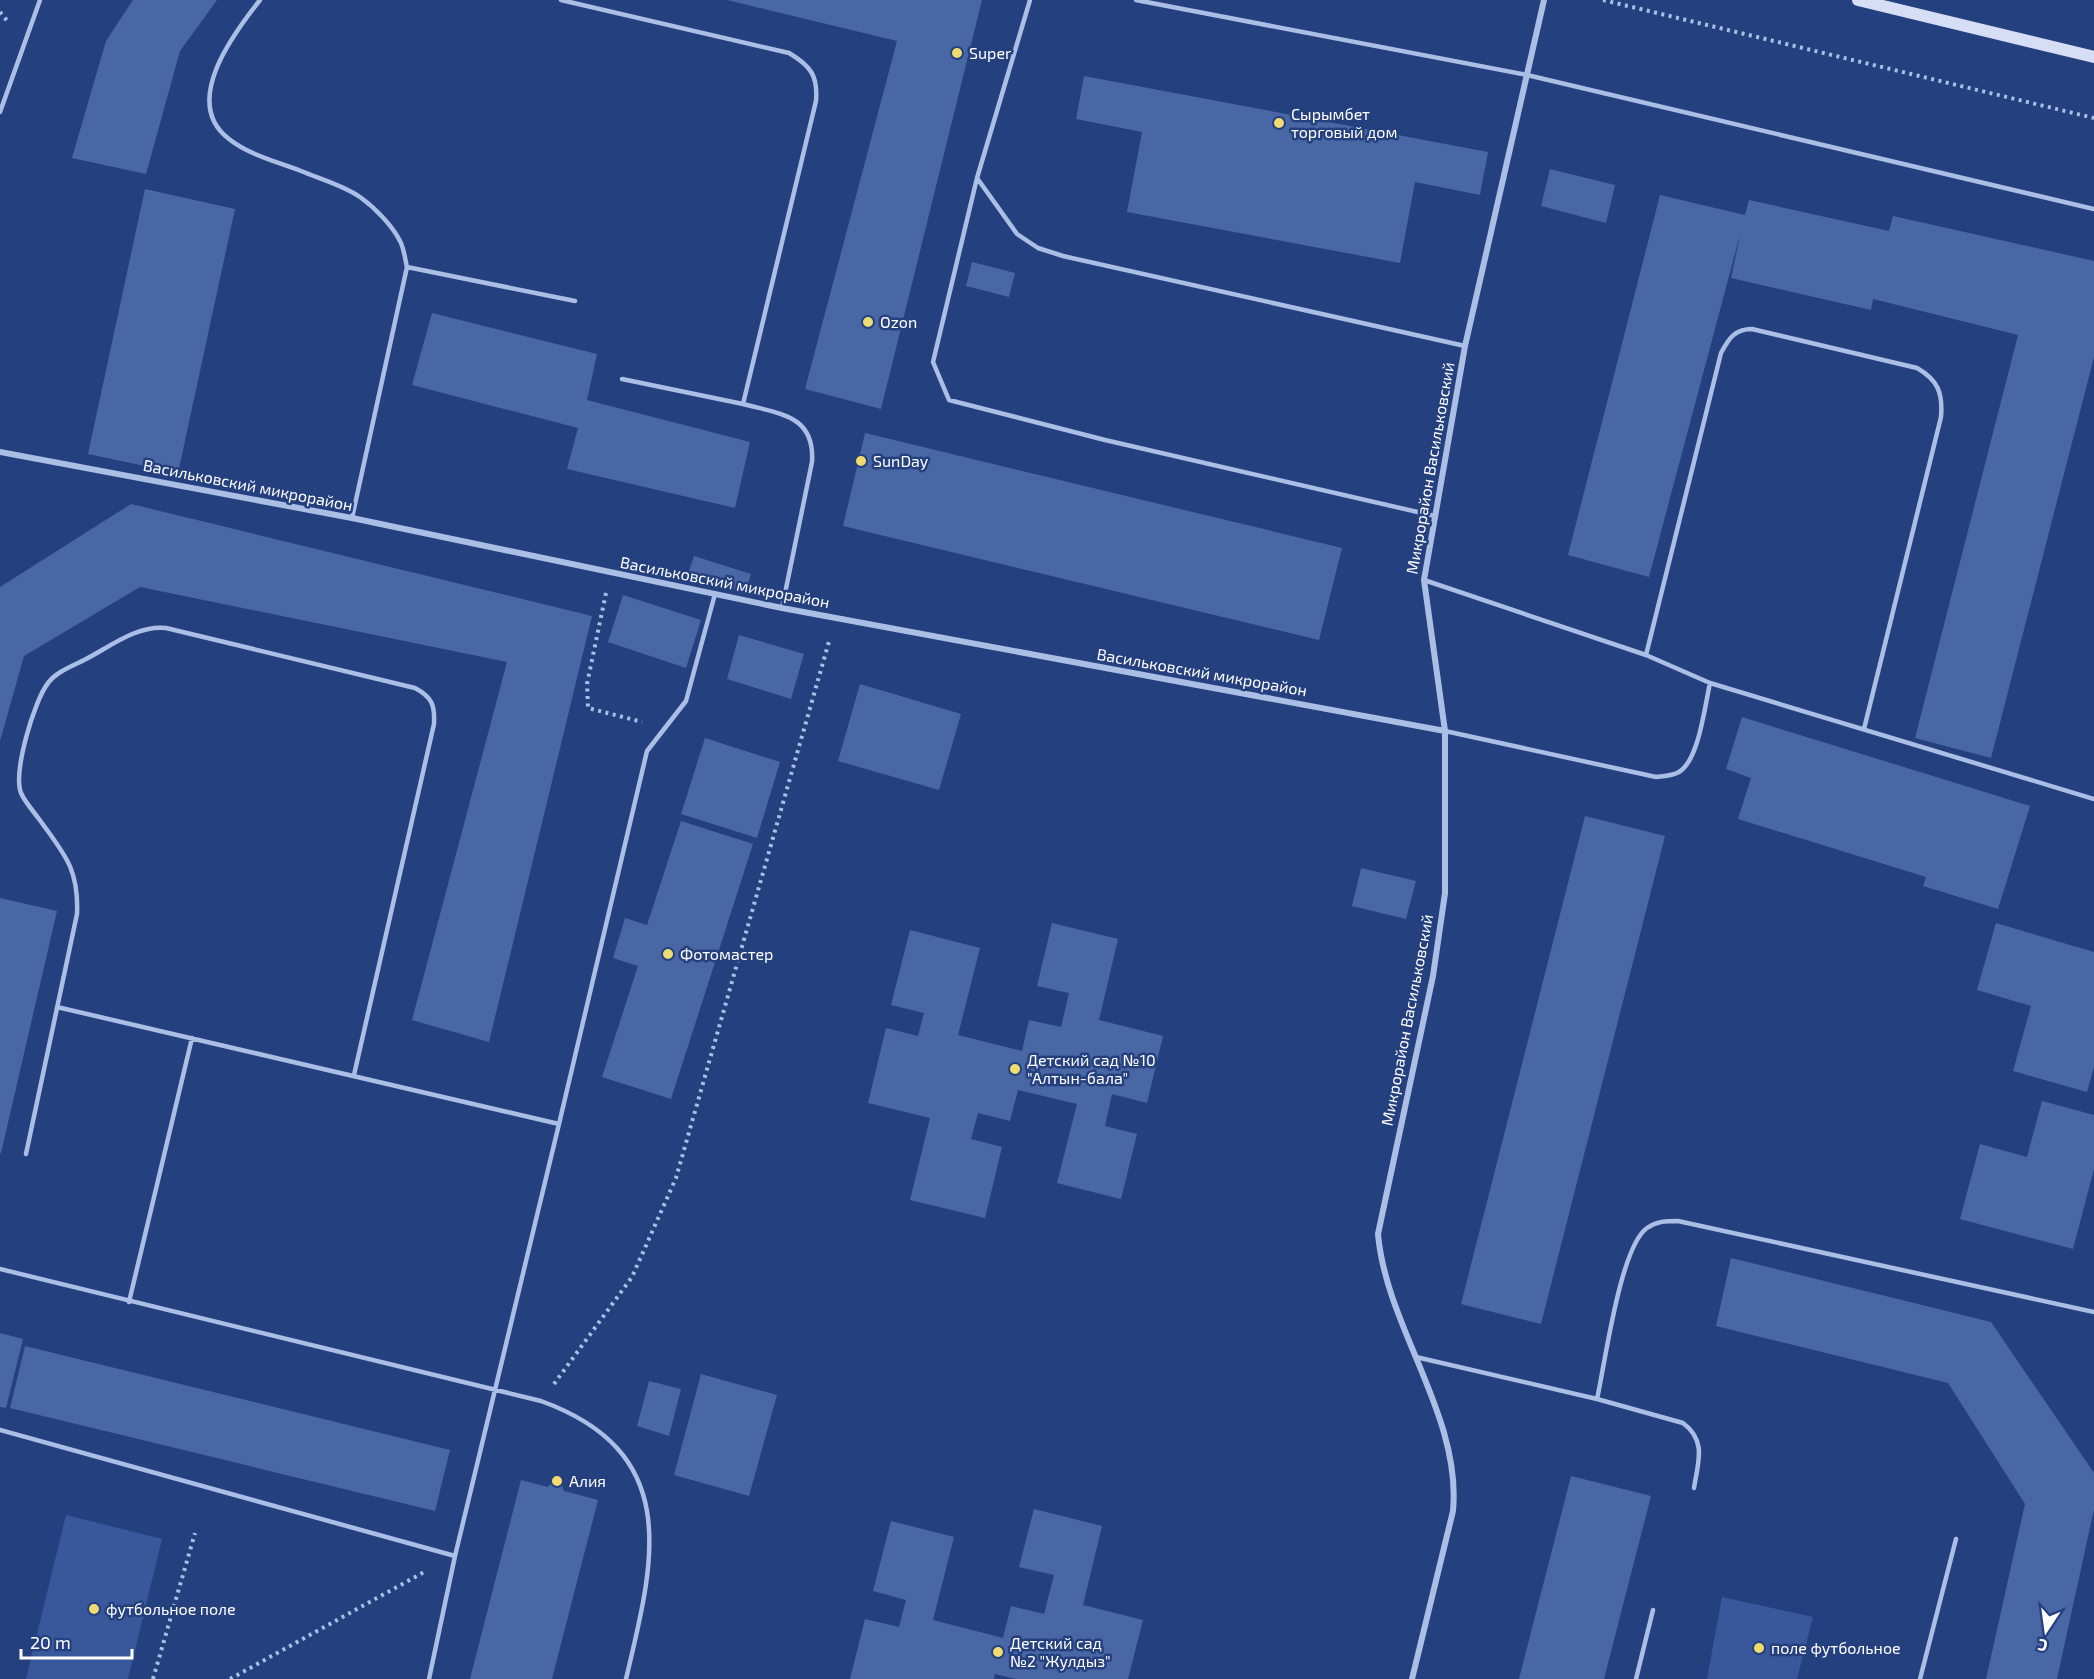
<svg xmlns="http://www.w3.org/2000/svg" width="2094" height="1679" font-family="'Exo 2',sans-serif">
<rect width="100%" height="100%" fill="#25407e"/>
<!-- green -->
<path fill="#39589c" d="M66 1515 162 1539 128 1679H26Z
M1722 1597 1813 1617 1797 1679H1707Z"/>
<!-- building -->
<path fill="#4a67a5" d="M133 0H217L180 51 146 174 72 158 106 41Z
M727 0H982L881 409 805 389 897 41Z
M1084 76 1488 152 1480 195 1415 182 1400 263 1127 212 1142 132 1076 119Z
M1550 169 1615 185 1606 223 1541 206Z
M145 189 235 209 178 473 88 454Z
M1660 195 1745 215 1749 200 1889 231 1893 216 2094 261V357L1991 758 1915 738 2018 335 1873 299 1871 310 1731 278 1741 231 1649 577 1568 555Z
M972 262 1015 273 1009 297 966 286Z
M432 313 597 354 587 400 750 442 735 508 567 469 578 428 412 385Z
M865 433 1342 548 1319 640 843 526Z
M131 504 592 616 489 1042 412 1020 507 662 140 587 24 656 0 741V587Z
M694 556 751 574 745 593 688 574Z
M623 595 701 620 686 668 608 642Z
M739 635 804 654 791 699 727 679Z
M860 684 961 714 939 790 838 761Z
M1742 717 2030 806 1998 909 1923 886 1926 877 1738 819 1751 778 1726 769Z
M705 738 780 762 757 838 681 814Z
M1585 816 1665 836 1541 1324 1461 1304Z
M681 821 753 844 671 1099 602 1077 638 966 613 958 625 918 647 925Z
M1361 868 1416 881 1406 919 1352 906Z
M0 898 57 911 1 1153H0Z
M1052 923 1118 939 1099 1020 1163 1036 1147 1103 1112 1094 1105 1126 1137 1134 1121 1199 1057 1183 1077 1104 1018 1090 1010 1121 978 1113 971 1139 1002 1147 985 1218 910 1200 930 1118 868 1103 886 1028 918 1036 924 1013 891 1005 910 930 980 948 958 1035 1022 1051 1029 1020 1061 1027 1069 993 1037 986Z
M1996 923 2094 952V1067L2087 1092 2013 1071 2031 1006 1977 990Z
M2042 1101 2094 1115V1169L2073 1249 1960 1219 1980 1144 2027 1157Z
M1731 1258 1991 1322 2094 1473V1509L2057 1679H1986L2025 1504 1948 1383 1716 1326Z
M0 1333 23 1339 6 1408 0 1407Z
M25 1346 450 1450 435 1511 10 1408Z
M701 1374 777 1395 749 1496 674 1475Z
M649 1381 681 1389 669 1436 637 1426Z
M558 1474 564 1491 598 1500 552 1679H470L521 1480 548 1487Z
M1571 1476 1651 1496 1604 1679H1519Z
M1034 1509 1102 1526 1083 1605 1143 1620 1128 1679H1016L995 1674 994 1679H850L865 1619 899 1627 906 1600 873 1591 891 1521 954 1537 933 1620 1003 1638 1011 1606 1044 1614 1054 1575 1019 1567Z"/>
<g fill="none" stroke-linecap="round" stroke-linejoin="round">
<!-- path -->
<path stroke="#abbee6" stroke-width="4" stroke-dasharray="3 4.5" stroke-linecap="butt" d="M1603 0 2094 118
M0 12 9 23
M606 593 587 684 588 708 642 722
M554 1384 632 1277 676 1178 830 638
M153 1679 195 1533
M230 1679 426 1571"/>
<!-- lane -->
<path stroke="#abbee6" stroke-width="4.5" d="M260 0C233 34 181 103 229 139 249 155 278 162 301 171 320 179 343 185 360 197 374 207 392 225 400 241 404 248 405 259 407 267
M561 0 789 53C811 66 818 76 816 101L743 404C780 414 815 415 812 462L782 608
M1030 0 977 178 933 362 949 400 1105 440 1435 516
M1136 0 1527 75 2094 209
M0 112 40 0
M977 178 1017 234 1038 248 1063 256 1465 346
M622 379 743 404
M352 518 407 267 575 301
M1424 580 1646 655 1710 683 2094 799
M1646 655 1721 353C1729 338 1735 329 1752 329L1917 368C1938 380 1943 393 1941 417L1864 729
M1445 731 1656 777C1664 776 1672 776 1679 772 1699 760 1705 705 1710 683
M559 1124 647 751 686 701 715 594
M26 1154 77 914C79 868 64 854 39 819 33 811 25 802 21 793 13 772 34 701 48 683 57 671 73 666 86 659 111 646 137 625 166 628L415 688C432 697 435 705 434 724L354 1075
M0 1269 541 1401C684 1453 654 1561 626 1679
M129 1302 192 1038
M1416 1357 1597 1399C1605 1364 1620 1247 1647 1228 1657 1221 1666 1221 1678 1221L2094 1312
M1597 1399 1683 1423C1707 1441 1698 1462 1694 1488
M0 1430 455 1556 559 1124 57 1007
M429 1679 455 1556
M1636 1679 1653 1610
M1920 1679 1956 1539"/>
<!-- street -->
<path stroke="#abbee6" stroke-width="6" d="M0 452 352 518 782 608 1445 731
M1412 1679 1453 1511C1462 1416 1386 1327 1378 1234L1433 976 1445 893V731L1424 580 1465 346 1544 0"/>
<!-- secondary -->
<path stroke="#d5def5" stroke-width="12" d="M1858 0 2094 57"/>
</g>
<!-- markers -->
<g fill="#efdb70" stroke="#25407e" stroke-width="2">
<circle cx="957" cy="53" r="6"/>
<circle cx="1279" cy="123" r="6"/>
<circle cx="868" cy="322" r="6"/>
<circle cx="861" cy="461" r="6"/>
<circle cx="668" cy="954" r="6"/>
<circle cx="1015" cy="1069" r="6"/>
<circle cx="557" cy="1481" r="6"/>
<circle cx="94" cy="1609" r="6"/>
<circle cx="1759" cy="1648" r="6"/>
<circle cx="998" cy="1652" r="6"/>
</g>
<g text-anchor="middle" stroke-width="5" stroke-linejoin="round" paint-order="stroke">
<!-- poi labels -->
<g font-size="16" fill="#fff" stroke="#25407e" text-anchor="start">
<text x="969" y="59">Super</text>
<text x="1291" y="120">Сырымбет<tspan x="1291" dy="18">торговый дом</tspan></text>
<text x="880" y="328">Ozon</text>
<text x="873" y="467">SunDay</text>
<text x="680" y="960">Фотомастер</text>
<text x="1027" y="1066">Детский сад №10<tspan x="1027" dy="18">"Алтын-бала"</tspan></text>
<text x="569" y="1487">Алия</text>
<text x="106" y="1615">футбольное поле</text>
<text x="1010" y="1649">Детский сад<tspan x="1010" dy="18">№2 "Жулдыз"</tspan></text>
<text x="1771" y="1654">поле футбольное</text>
</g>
<!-- street labels -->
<g font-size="16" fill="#fff" stroke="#25407e">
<text transform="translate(1430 468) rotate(-80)" y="6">Микрорайон Васильковский</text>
<text transform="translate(248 485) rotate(11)" y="6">Васильковский микрорайон</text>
<text transform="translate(725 582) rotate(11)" y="6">Васильковский микрорайон</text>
<text transform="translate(1202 672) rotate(10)" y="6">Васильковский микрорайон</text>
<text transform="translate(1407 1020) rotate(-79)" y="6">Микрорайон Васильковский</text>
</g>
</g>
<!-- north arrow -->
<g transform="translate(2046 1631) rotate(193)" stroke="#25407e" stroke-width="4.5" paint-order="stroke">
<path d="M0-4.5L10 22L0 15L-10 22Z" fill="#ffffff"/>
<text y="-9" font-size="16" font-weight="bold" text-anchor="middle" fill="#ffffff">С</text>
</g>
<!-- scale -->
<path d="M21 1649v9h111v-9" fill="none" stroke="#ffffff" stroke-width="3"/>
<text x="30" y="1649" font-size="18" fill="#ffffff" stroke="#25407e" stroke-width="4.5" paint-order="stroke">20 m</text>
</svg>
